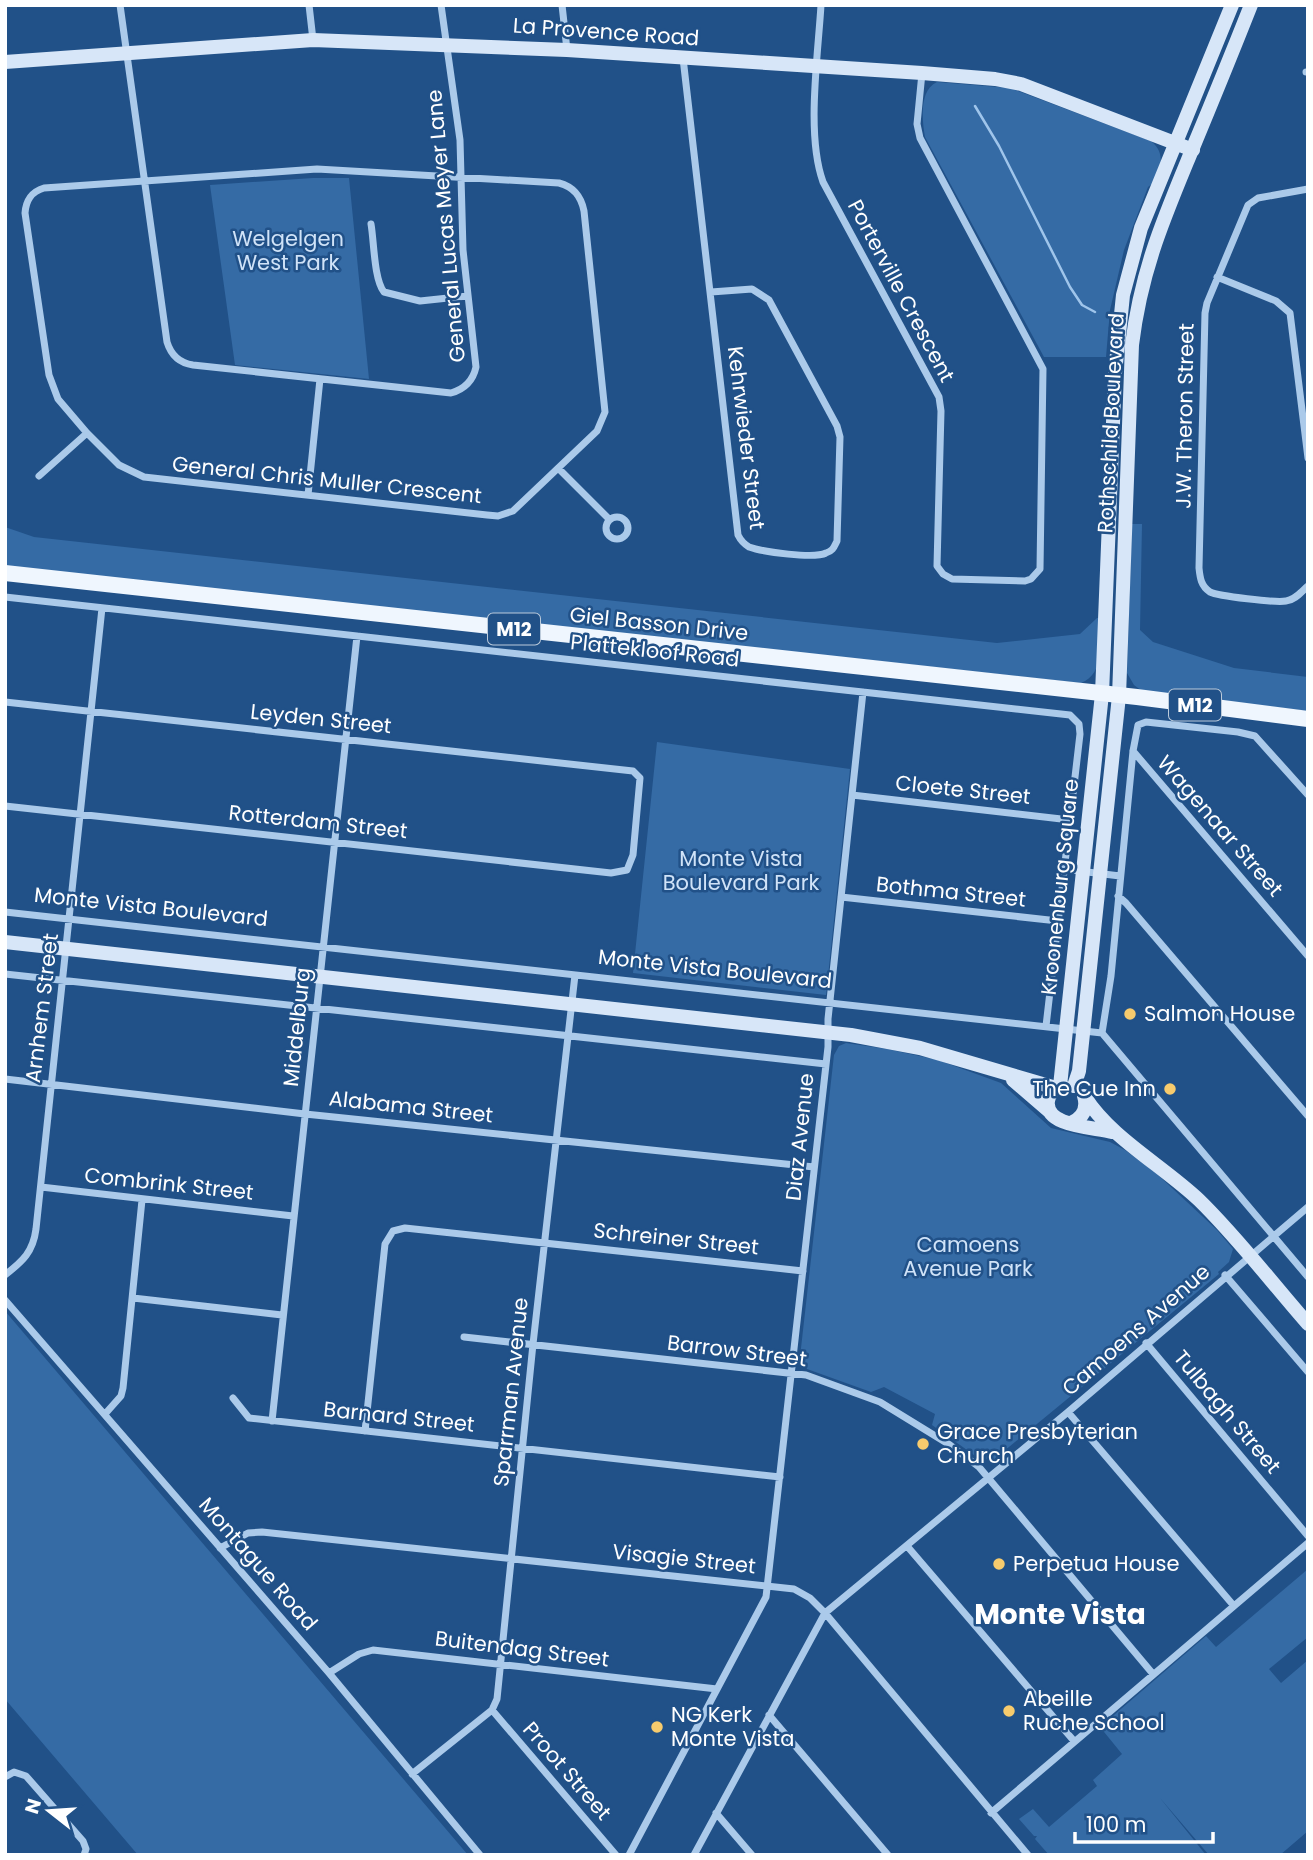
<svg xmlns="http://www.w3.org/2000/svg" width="1313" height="1860" font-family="Poppins,sans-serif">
<rect width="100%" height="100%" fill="#215188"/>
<!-- green -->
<path fill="#356ba5" d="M937 82 1010 88 1151 141C1159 148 1161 153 1161 164L1152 184 1148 187 1124 250 1110 310 1106 357H1044L925 137C922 120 919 90 937 82Z
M313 178H349L369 379 235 365 210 185Z
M1132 524H1142L1140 630 1153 642 1234 668 1308 677V711L1142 691 1134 685 1127 673Z
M5 527 34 537 997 643 1080 634 1097 618H1103C1101 640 1105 674 1081 683L5 567Z
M657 742 850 769 826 995 633 973Z
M846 1043 887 1049 938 1060 1001 1083 1051 1128 1110 1142 1125 1150 1157 1174 1217 1230 1233 1249 1229 1262 1218 1272 1219 1274 992 1461 983 1458 981 1460 932 1425 935 1414 884 1387 871 1392 807 1369 802 1364 800 1357 834 1055 839 1046Z
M5 1311 468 1855H138L5 1699Z
M1308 1569V1637L1269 1669 1281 1683 1308 1660V1831L1280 1855H1209L1160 1798 1206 1855H1049L1035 1839 1037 1836H1034L1019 1819 1033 1809 1049 1827 1097 1786 1093 1780 1122 1754 1100 1727 1206 1636 1216 1647Z"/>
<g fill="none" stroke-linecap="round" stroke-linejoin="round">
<!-- stream -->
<path stroke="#9fc5eb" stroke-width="2.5" d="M975 106 999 146 1070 287 1082 305 1095 312"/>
<!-- street -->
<path stroke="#abcaea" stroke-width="7" d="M120 5 167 342C171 355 179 363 193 365L451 393C465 389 473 381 476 367L463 250 460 140 441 5
M309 5 313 40
M562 5 567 50
M821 5C818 56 806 135 823 182L939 397 941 411 937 566 943 574 952 579 1025 581 1031 579 1040 569 1043 369 920 138 917 124 922 73
M683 58 738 535C741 541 744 544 749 547 763 552 814 559 826 553 833 551 834 547 837 541L840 437 837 426 769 300 752 289 711 292
M1306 72H1308
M317 169 559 183C574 187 581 196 584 211L605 412 597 431 513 511 498 516 487 515 144 477 119 465 87 433 58 399 49 375 25 213C26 200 31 192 44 188Z
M1308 189 1258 198 1248 205 1207 303 1205 313 1199 568C1200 578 1201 586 1210 592 1218 596 1276 603 1286 601 1295 600 1301 592 1308 586
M371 224C374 241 374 280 384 292L420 301 467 296
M1217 277 1276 301 1290 313 1308 458
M559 469 609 519
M39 476 87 433
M308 495 320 379
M606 528a11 11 0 1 1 22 0a11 11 0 1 1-22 0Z
M5 597 1070 715 1079 724 1080 734 1046 1026
M5 702 633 771 640 778 633 855 627 870 611 873 5 806
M1133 751 1308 956
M852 795 1070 820
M1063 869 1120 876
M1118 896 1126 903 1308 1116
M841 897 1058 921
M5 912 1102 1033 1308 1277
M5 974 826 1064
M1102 1033 1111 976 1133 751 1138 725 1146 722 1238 732 1255 736 1308 795
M5 1079 305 1114 814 1167
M41 1187 293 1216
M5 1275C23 1261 33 1252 36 1229L102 608
M1225 1275 1308 1372
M133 1298 282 1315
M5 1300 329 1673 480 1855
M464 1337 806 1375 880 1402 950 1445 979 1467 1153 1674
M1146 1343 1308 1536
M233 1398 249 1418 780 1477
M1068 1412 1234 1606
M105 1414 121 1396 123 1388 142 1200
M272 1421 357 636
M365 1431 385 1244 393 1231 405 1228 803 1271
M907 1546 1074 1741
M220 1548 248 1533 262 1532 794 1589 810 1598 825 1613 1028 1855
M329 1673 359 1654 373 1650 717 1689
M492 1710 616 1855
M769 1715 888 1855
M412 1774 492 1710 497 1699 533 1344 575 975
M5 1777 14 1772 26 1776 83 1841 86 1849 84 1855
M716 1813 752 1855
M991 1813 1308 1543
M629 1855 766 1597 828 1047V1019L863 692
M694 1855 825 1613 1068 1412 1308 1207"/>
<!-- secondary -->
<path stroke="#d7e6f8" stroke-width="14" d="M5 62 313 40 567 50 922 73 995 79 1021 84 1193 150
M5 942 851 1035 920 1048 1056 1088
M1013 1080 1049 1111
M1062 1085C1055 1088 1049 1093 1048 1101 1044 1127 1094 1127 1112 1132
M1060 1086 1102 694 1115 373 1123 295 1141 228 1232 5
M1074 1086 1079 1071 1119 696 1132 345C1141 270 1164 218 1192 150 1212 102 1232 53 1251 5
M1085 1097C1110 1137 1163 1166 1199 1200 1238 1238 1272 1283 1308 1324
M1071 1123C1083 1118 1088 1109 1084 1096"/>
<!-- primary -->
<path stroke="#eff6fe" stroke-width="16" d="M5 573 1137 697 1308 719"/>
</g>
<!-- markers -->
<g fill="#f7cb6d" stroke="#215188" stroke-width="2.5">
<circle cx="1130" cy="1014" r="7"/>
<circle cx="1170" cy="1089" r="7"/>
<circle cx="923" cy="1444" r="7"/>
<circle cx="999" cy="1564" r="7"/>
<circle cx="1009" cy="1711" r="7"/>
<circle cx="657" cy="1727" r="7"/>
</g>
<g text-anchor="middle" stroke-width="5" stroke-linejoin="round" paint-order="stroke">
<!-- shield labels -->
<g fill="#215188" stroke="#bccbdb" stroke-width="2">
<rect x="488" y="613.5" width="52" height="31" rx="5"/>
<rect x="1169" y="689.5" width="52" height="31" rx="5"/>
</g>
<g font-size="19" font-weight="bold" fill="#fff">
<text x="514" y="636">M12</text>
<text x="1195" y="712">M12</text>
</g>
<!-- street labels -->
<g font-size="21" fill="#fff" stroke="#215188">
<text transform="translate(606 32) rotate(4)" y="7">La Provence Road</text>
<text transform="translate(446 226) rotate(-95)" y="7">General Lucas Meyer Lane</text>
<text transform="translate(901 291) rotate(62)" y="7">Porterville Crescent</text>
<text transform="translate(1185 416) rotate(-89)" y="7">J.W. Theron Street</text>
<text transform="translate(1111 423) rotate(-87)" y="7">Rothschild Boulevard</text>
<text transform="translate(746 438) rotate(83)" y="7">Kehrwieder Street</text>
<text transform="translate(327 480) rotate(6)" y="7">General Chris Muller Crescent</text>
<text transform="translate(659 624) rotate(6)" y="7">Giel Basson Drive</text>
<text transform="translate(655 651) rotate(6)" y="7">Plattekloof Road</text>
<text transform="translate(321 719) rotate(6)" y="7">Leyden Street</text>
<text transform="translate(963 790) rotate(6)" y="7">Cloete Street</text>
<text transform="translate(318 822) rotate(6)" y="7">Rotterdam Street</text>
<text transform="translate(1220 826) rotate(49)" y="7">Wagenaar Street</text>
<text transform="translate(1060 887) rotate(-84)" y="7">Kroonenburg Square</text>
<text transform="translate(951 892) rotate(6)" y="7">Bothma Street</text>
<text transform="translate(151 907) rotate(6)" y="7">Monte Vista Boulevard</text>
<text transform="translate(715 969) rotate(6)" y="7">Monte Vista Boulevard</text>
<text transform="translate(42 1008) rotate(-83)" y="7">Arnhem Street</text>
<text transform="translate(297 1027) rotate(-84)" y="7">Middelburg</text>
<text transform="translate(411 1107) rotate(6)" y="7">Alabama Street</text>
<text transform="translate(800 1137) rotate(-84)" y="7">Diaz Avenue</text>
<text transform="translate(169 1184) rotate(6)" y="7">Combrink Street</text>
<text transform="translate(676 1239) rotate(6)" y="7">Schreiner Street</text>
<text transform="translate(1136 1330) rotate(-41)" y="7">Camoens Avenue</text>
<text transform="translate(737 1351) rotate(7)" y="7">Barrow Street</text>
<text transform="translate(511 1392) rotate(-84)" y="7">Sparrman Avenue</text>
<text transform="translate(1227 1412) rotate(50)" y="7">Tulbagh Street</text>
<text transform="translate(399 1417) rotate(6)" y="7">Barnard Street</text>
<text transform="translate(684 1559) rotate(6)" y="7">Visagie Street</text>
<text transform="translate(258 1564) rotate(49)" y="7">Montague Road</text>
<text transform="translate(522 1649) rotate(7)" y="7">Buitendag Street</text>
<text transform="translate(567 1771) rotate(49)" y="7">Proot Street</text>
</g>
<!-- park labels -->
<g font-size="21" fill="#d0e3f8" stroke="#215188">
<text x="288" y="246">Welgelgen<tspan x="288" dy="24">West Park</tspan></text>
<text x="741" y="866">Monte Vista<tspan x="741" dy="24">Boulevard Park</tspan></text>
<text x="968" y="1252">Camoens<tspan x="968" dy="24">Avenue Park</tspan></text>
</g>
<!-- poi labels -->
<g font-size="21" fill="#fff" stroke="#215188" text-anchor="start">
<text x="1144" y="1021">Salmon House</text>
<text x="1156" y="1096" text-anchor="end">The Cue Inn</text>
<text x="937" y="1439">Grace Presbyterian<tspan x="937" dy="24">Church</tspan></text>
<text x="1013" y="1571">Perpetua House</text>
<text x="1023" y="1706">Abeille<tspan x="1023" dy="24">Ruche School</tspan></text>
<text x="671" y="1722">NG Kerk<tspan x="671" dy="24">Monte Vista</tspan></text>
</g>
<!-- district labels -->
<g font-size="28" font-weight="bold" fill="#fff" stroke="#215188">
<text x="1060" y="1624">Monte Vista</text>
</g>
</g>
<!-- border -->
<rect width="1313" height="1860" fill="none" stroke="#ffffff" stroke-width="14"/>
<!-- north arrow -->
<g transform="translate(49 1811) rotate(287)" stroke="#215188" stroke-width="5" paint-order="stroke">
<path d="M0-5L12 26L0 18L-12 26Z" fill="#ffffff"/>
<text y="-10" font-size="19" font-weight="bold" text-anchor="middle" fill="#ffffff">N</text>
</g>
<!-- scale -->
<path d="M1075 1832v10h138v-10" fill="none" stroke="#ffffff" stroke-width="3.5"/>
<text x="1086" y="1832" font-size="21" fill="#ffffff" stroke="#215188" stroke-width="5" paint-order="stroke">100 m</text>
</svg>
